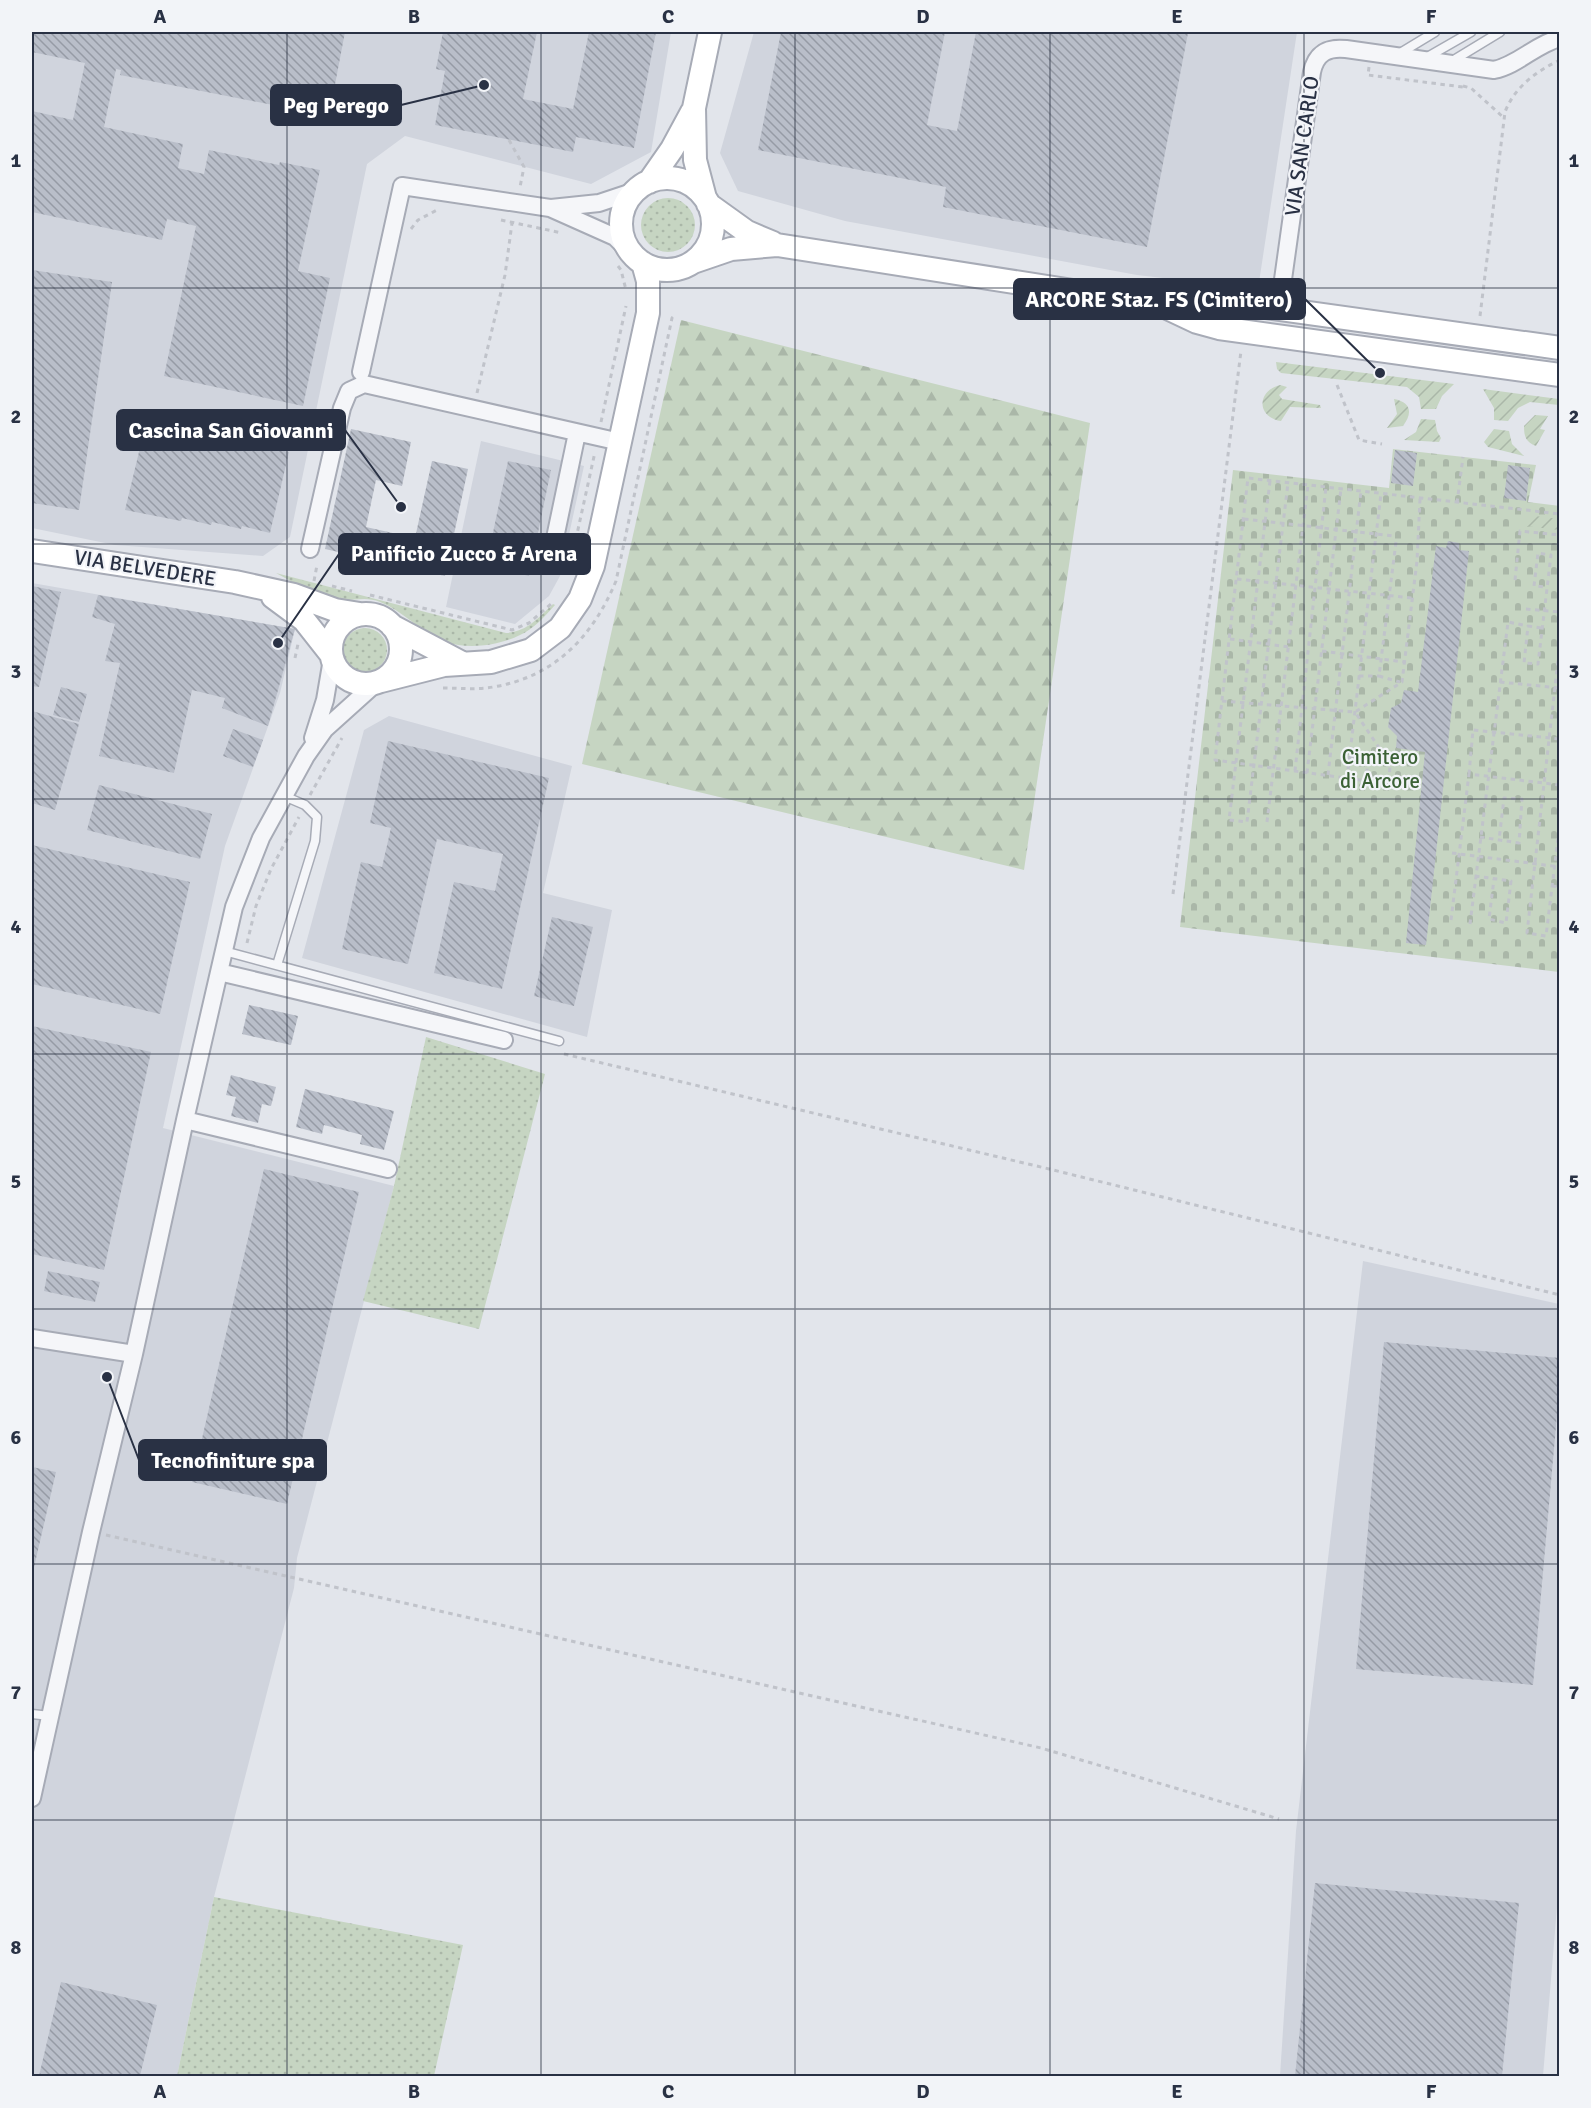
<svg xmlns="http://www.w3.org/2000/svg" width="1591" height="2108" font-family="Signika,sans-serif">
<defs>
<pattern id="grass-dots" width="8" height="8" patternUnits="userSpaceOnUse" patternTransform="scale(1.5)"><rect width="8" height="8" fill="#c6d5c2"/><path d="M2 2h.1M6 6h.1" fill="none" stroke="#aab7a8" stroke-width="1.8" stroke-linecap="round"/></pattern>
<pattern id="forest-firs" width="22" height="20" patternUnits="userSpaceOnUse" patternTransform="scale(1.5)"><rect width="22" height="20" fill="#c6d5c2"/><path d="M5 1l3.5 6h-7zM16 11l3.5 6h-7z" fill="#aab7a8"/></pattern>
<pattern id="cemetery-stones" width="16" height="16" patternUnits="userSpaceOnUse" patternTransform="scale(1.5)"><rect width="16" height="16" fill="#c6d5c2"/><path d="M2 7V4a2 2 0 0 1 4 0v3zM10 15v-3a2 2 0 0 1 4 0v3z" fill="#aab7a8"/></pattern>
<pattern id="garden-furrows" width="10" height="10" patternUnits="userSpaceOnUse" patternTransform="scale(1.5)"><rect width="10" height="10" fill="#c6d5c2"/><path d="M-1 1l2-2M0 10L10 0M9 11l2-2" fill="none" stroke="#aab7a8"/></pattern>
<pattern id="building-back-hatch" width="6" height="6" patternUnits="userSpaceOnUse" patternTransform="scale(1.5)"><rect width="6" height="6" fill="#b9bec9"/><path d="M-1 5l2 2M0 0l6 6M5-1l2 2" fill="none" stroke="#969ba5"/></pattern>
</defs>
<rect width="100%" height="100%" fill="#e2e5eb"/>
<!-- built -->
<path fill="#d0d4dd" d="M32 32H671L651 152 591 184 405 136 367 164 290 537 263 556 115 545 32 528Z
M754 32H1297L1258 289 1137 275 845 221 738 191 720 153Z
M481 441 584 466 560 576 549 596 515 624 446 607Z
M32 583 295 629 280 693 225 846 163 1128 394 1186 297 1558 294 1588 214 1897 177 2076H32Z
M389 716 572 766 543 893 612 910 587 1037 302 958 364 730Z
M1363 1261 1559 1304 1560 1871 1543 2076H1280L1296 1831Z"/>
<!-- grass -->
<path fill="url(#grass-dots)" d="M641 225a27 27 0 1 1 54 0a27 27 0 1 1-54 0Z
M276 573 506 633C527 632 539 617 553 604L555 605C545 616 534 629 520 635 498 646 466 650 443 641 420 631 403 611 380 602 366 596 354 601 339 600 317 597 295 583 276 573Z
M343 650a22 22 0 1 1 44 0a22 22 0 1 1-44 0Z
M426 1037 545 1074 479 1329 363 1301 394 1186Z
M214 1897 463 1945 434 2076H177Z"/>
<!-- forest -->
<path fill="url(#forest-firs)" d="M681 320 1090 423 1024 870 582 764Z"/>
<!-- cemetery -->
<path fill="url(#cemetery-stones)" d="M1393 449 1536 465 1528 502 1560 506 1559 972 1180 927 1233 470 1389 488Z"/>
<!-- garden -->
<path fill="url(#garden-furrows)" d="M1276 362 1454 384 1442 396 1436 409H1421L1419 397 1407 387 1281 373 1277 369Z
M1280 385 1287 387 1279 395 1282 399 1320 405 1321 408 1290 407 1281 421C1256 417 1257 391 1280 385Z
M1483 389 1559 399V405L1530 402 1518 408 1508 421 1494 420V408Z
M1394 399C1411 402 1413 413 1403 426L1387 428 1397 414Z
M1535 415 1548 416 1540 429 1545 430 1536 446C1526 442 1524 437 1524 426Z
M1421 419 1435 420 1437 431 1441 438 1439 442 1404 440 1416 432Z
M1494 429 1509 431 1512 444 1524 456 1488 447 1484 442Z
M1527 515 1559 519V530L1526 526Z"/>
<!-- building -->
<path fill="url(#building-back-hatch)" d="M32 32H345L329 116 120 75 121 70 116 69 104 127 183 144 178 168 204 174 209 150 279 165 280 162 320 170 298 271 330 278 303 406 164 376 196 226 167 219 162 240 32 212V111L73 120 85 63 32 52Z
M443 32H537L523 99 573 109 589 32H656L634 148 576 137 573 152 435 125 445 71 436 69Z
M781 32H945L927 125 957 131 976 32 1188 33 1147 247 943 207 946 187 758 150Z
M32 270 112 282 79 510 32 503Z
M173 425 289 452 270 533 242 526 241 529 212 522 211 525 182 518 181 521 125 510 145 427 172 434Z
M351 429 411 442 402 486 376 480 366 527 415 538 432 461 468 469 445 576 325 549Z
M1395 450 1417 453 1413 486 1391 483Z
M508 461 551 470 529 576 486 566Z
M1508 465 1530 468 1526 501 1504 498Z
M1448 541 1459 543V550L1469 551 1426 945 1406 943 1425 752 1396 748 1397 736 1388 727 1391 708 1401 703 1404 690 1418 692 1436 546 1446 548Z
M32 586 61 592 39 687 32 686Z
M98 595 295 629 268 726 222 708 225 698 192 690 174 773 99 756 120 663 105 661 115 624 92 617Z
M61 687 87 694 79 722 53 715Z
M32 711 79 724 55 810 32 803Z
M233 729 263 740 253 767 223 756Z
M388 741 549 778 502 989 434 973 454 882 495 891 503 854 437 839 408 964 342 949 361 862 382 867 391 828 370 823Z
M99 785 212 814 200 859 87 830Z
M32 845 190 882 160 1014 32 984Z
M552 917 593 927 574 1006 534 996Z
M249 1005 298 1016 291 1045 242 1034Z
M32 1026 151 1052 104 1270 32 1254Z
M231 1075 276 1087 271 1106 262 1104 258 1123 231 1116 236 1097 226 1095Z
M305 1089 394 1111 384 1150 360 1144 362 1135 324 1125 322 1134 296 1127Z
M264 1169 359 1192 287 1504 192 1482Z
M48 1271 100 1282 95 1302 44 1291Z
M1384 1342 1560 1358V1381L1533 1685 1356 1669Z
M32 1467 56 1472 32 1576Z
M1315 1883 1519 1903 1502 2076H1295Z
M61 1982 157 2005 140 2076H39Z"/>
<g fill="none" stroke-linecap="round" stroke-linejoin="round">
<!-- lane casing -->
<g stroke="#a7abb6" stroke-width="11">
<path id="lane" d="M1397 55 1435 32
M1424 59 1471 32
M1449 63 1500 32
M224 951 559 1041
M277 965 315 841 317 817 305 805 284 796
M32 1714 50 1716"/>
</g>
<!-- street casing -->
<g stroke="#a7abb6" stroke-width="20">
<path id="street" d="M551 208 599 203 635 191
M1279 308 1312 72C1316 53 1328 47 1346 49L1494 70C1518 65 1536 44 1560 38
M361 372 402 186 550 208 615 237 631 253
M555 538 577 433
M310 549 342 408 349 391 364 384 620 442
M313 738 325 700 332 659
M219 972 504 1040
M185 1120 388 1169
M32 1338 134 1354
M32 1798 91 1532 134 1354 185 1120 234 907 261 838 306 756 325 729 375 684"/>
</g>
<!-- secondary casing -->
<g stroke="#a7abb6" stroke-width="26">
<path id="secondary" d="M621 224a46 46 0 1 1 92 0a46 46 0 1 1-92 0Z
M649 182 672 149 692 112
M705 198 695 160 694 108 710 32
M708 204 747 232 773 243
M693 262 731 249 777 245 1156 304 1223 301 1560 348
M1161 305 1197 322 1219 328 1560 375
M32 551 235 582 294 595 335 610 360 614
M273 597 304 620 330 653
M331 649a35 35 0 1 1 70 0a35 35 0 1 1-70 0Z
M392 626 462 663
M381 681 444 665 491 662 531 650 560 628 580 599 593 566 648 313V281L643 263"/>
</g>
<!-- path -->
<path stroke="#c0c3ca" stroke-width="3" stroke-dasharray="4.5 4.5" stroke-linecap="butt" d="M1369 67 1368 75 1463 87
M1463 86 1471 88 1504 118
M509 140 524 167 520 187
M501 220 562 233
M411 229 418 220 439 209
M618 266 621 270 626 290
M1480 316 1505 112C1514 88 1536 71 1560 60
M1337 385 1359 440 1382 444
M477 393 505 275 512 223
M601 422 626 306
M1270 481 1229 820 1247 822 1288 483
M1420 499 1417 561 1402 682 1355 712 1390 764 1389 784 1215 760 1248 478 1560 514
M1457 503 1463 457
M1244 519 1394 536
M1396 542 1379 676 1400 682
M570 566 595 452
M1237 579 1412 598
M1515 580 1520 531 1560 535
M314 581 317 565
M332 586 352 591
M370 595 512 630 529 623 551 604
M1526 609 1560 612
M1541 628 1528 626 1524 663 1538 664 1551 555 1538 553 1534 586 1547 587
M1230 639 1289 647
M1560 643 1527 933 1546 936 1560 822
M1322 651 1404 662
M295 658 298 644
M1359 676H1379
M1500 682 1560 688
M443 688C460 688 477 690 493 687 555 677 593 636 616 581L672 318 668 317
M1222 701 1355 712
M1350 756 1368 760 1366 781
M1295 771 1326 487
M1307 773 1341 489
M1469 774 1473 730 1560 739
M1328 775 1361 491
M1347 778 1381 494
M310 795 342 738
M1267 822 1308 485
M1480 837 1519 843 1522 799 1504 798 1499 840
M1452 853 1560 867
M1475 876 1511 881 1506 923 1489 919 1494 879
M1552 886 1560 887
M1173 894 1241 351
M1451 920 1469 774 1560 785
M1470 924 1508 622 1528 626
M247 943 256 906 271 869 299 817
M564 1054 1045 1168 1560 1295
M106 1535 1041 1748 1279 1819"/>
<!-- lane -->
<use href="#lane" stroke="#f5f6f9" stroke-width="8"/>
<!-- street -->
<use href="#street" stroke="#f5f6f9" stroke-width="16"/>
<!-- secondary -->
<use href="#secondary" stroke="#fff" stroke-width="22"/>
</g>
<!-- grid -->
<path fill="none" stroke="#293144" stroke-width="1.5" stroke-opacity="0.55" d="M287 32V2076M541 32V2076M795 32V2076M1050 32V2076M1304 32V2076M32 288H1560M32 544H1560M32 799H1560M32 1054H1560M32 1309H1560M32 1564H1560M32 1820H1560"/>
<g text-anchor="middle" stroke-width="4.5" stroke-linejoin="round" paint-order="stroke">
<!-- street labels -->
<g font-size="21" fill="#293144" stroke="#f2f4f8">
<text transform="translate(1302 146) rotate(-82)" y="7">VIA SAN CARLO</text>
<text transform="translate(145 568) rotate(9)" y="7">VIA BELVEDERE</text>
</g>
<!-- park labels -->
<g font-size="21" fill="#3b6135" stroke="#f2f4f8">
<text x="1380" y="764">Cimitero<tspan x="1380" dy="24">di Arcore</tspan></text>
</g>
</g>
<!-- callouts -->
<path fill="none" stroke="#293144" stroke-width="2" d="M484 85L401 105M1380 373L1305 299M401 507L345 430M278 643L339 554M107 1377L139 1460"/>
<g fill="#293144" stroke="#f2f4f8" stroke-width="2">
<circle cx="484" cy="85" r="6"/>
<circle cx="1380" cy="373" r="6"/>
<circle cx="401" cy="507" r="6"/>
<circle cx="278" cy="643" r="6"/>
<circle cx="107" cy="1377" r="6"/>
</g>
<g fill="#293144" stroke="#293144" stroke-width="2">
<rect x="271" y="85" width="130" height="40" rx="6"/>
<rect x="1014" y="279" width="291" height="40" rx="6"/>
<rect x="117" y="410" width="228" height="40" rx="6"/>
<rect x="339" y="534" width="251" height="40" rx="6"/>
<rect x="139" y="1440" width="187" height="40" rx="6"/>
</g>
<g font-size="22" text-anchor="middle" font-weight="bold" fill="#fff">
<text x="336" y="113">Peg Perego</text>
<text x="1159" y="307">ARCORE Staz. FS (Cimitero)</text>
<text x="231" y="438">Cascina San Giovanni</text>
<text x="464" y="561">Panificio Zucco &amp; Arena</text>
<text x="233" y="1468">Tecnofiniture spa</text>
</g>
<!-- border -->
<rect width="1591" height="2108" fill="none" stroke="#f2f4f8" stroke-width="66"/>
<rect x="33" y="33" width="1525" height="2042" fill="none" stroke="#293144" stroke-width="2"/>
<g font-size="20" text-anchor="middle" font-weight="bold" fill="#293144">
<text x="160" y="23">A</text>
<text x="414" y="23">B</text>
<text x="668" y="23">C</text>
<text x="923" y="23">D</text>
<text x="1177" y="23">E</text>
<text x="1431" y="23">F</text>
<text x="16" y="167">1</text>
<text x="1574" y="167">1</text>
<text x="16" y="423">2</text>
<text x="1574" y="423">2</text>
<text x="16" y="678">3</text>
<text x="1574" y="678">3</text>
<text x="16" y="933">4</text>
<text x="1574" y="933">4</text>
<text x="16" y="1188">5</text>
<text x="1574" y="1188">5</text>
<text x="16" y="1444">6</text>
<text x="1574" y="1444">6</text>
<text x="16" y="1699">7</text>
<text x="1574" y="1699">7</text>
<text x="16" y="1954">8</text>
<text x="1574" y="1954">8</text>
<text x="160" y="2098">A</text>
<text x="414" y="2098">B</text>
<text x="668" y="2098">C</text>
<text x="923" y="2098">D</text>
<text x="1177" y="2098">E</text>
<text x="1431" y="2098">F</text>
</g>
</svg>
